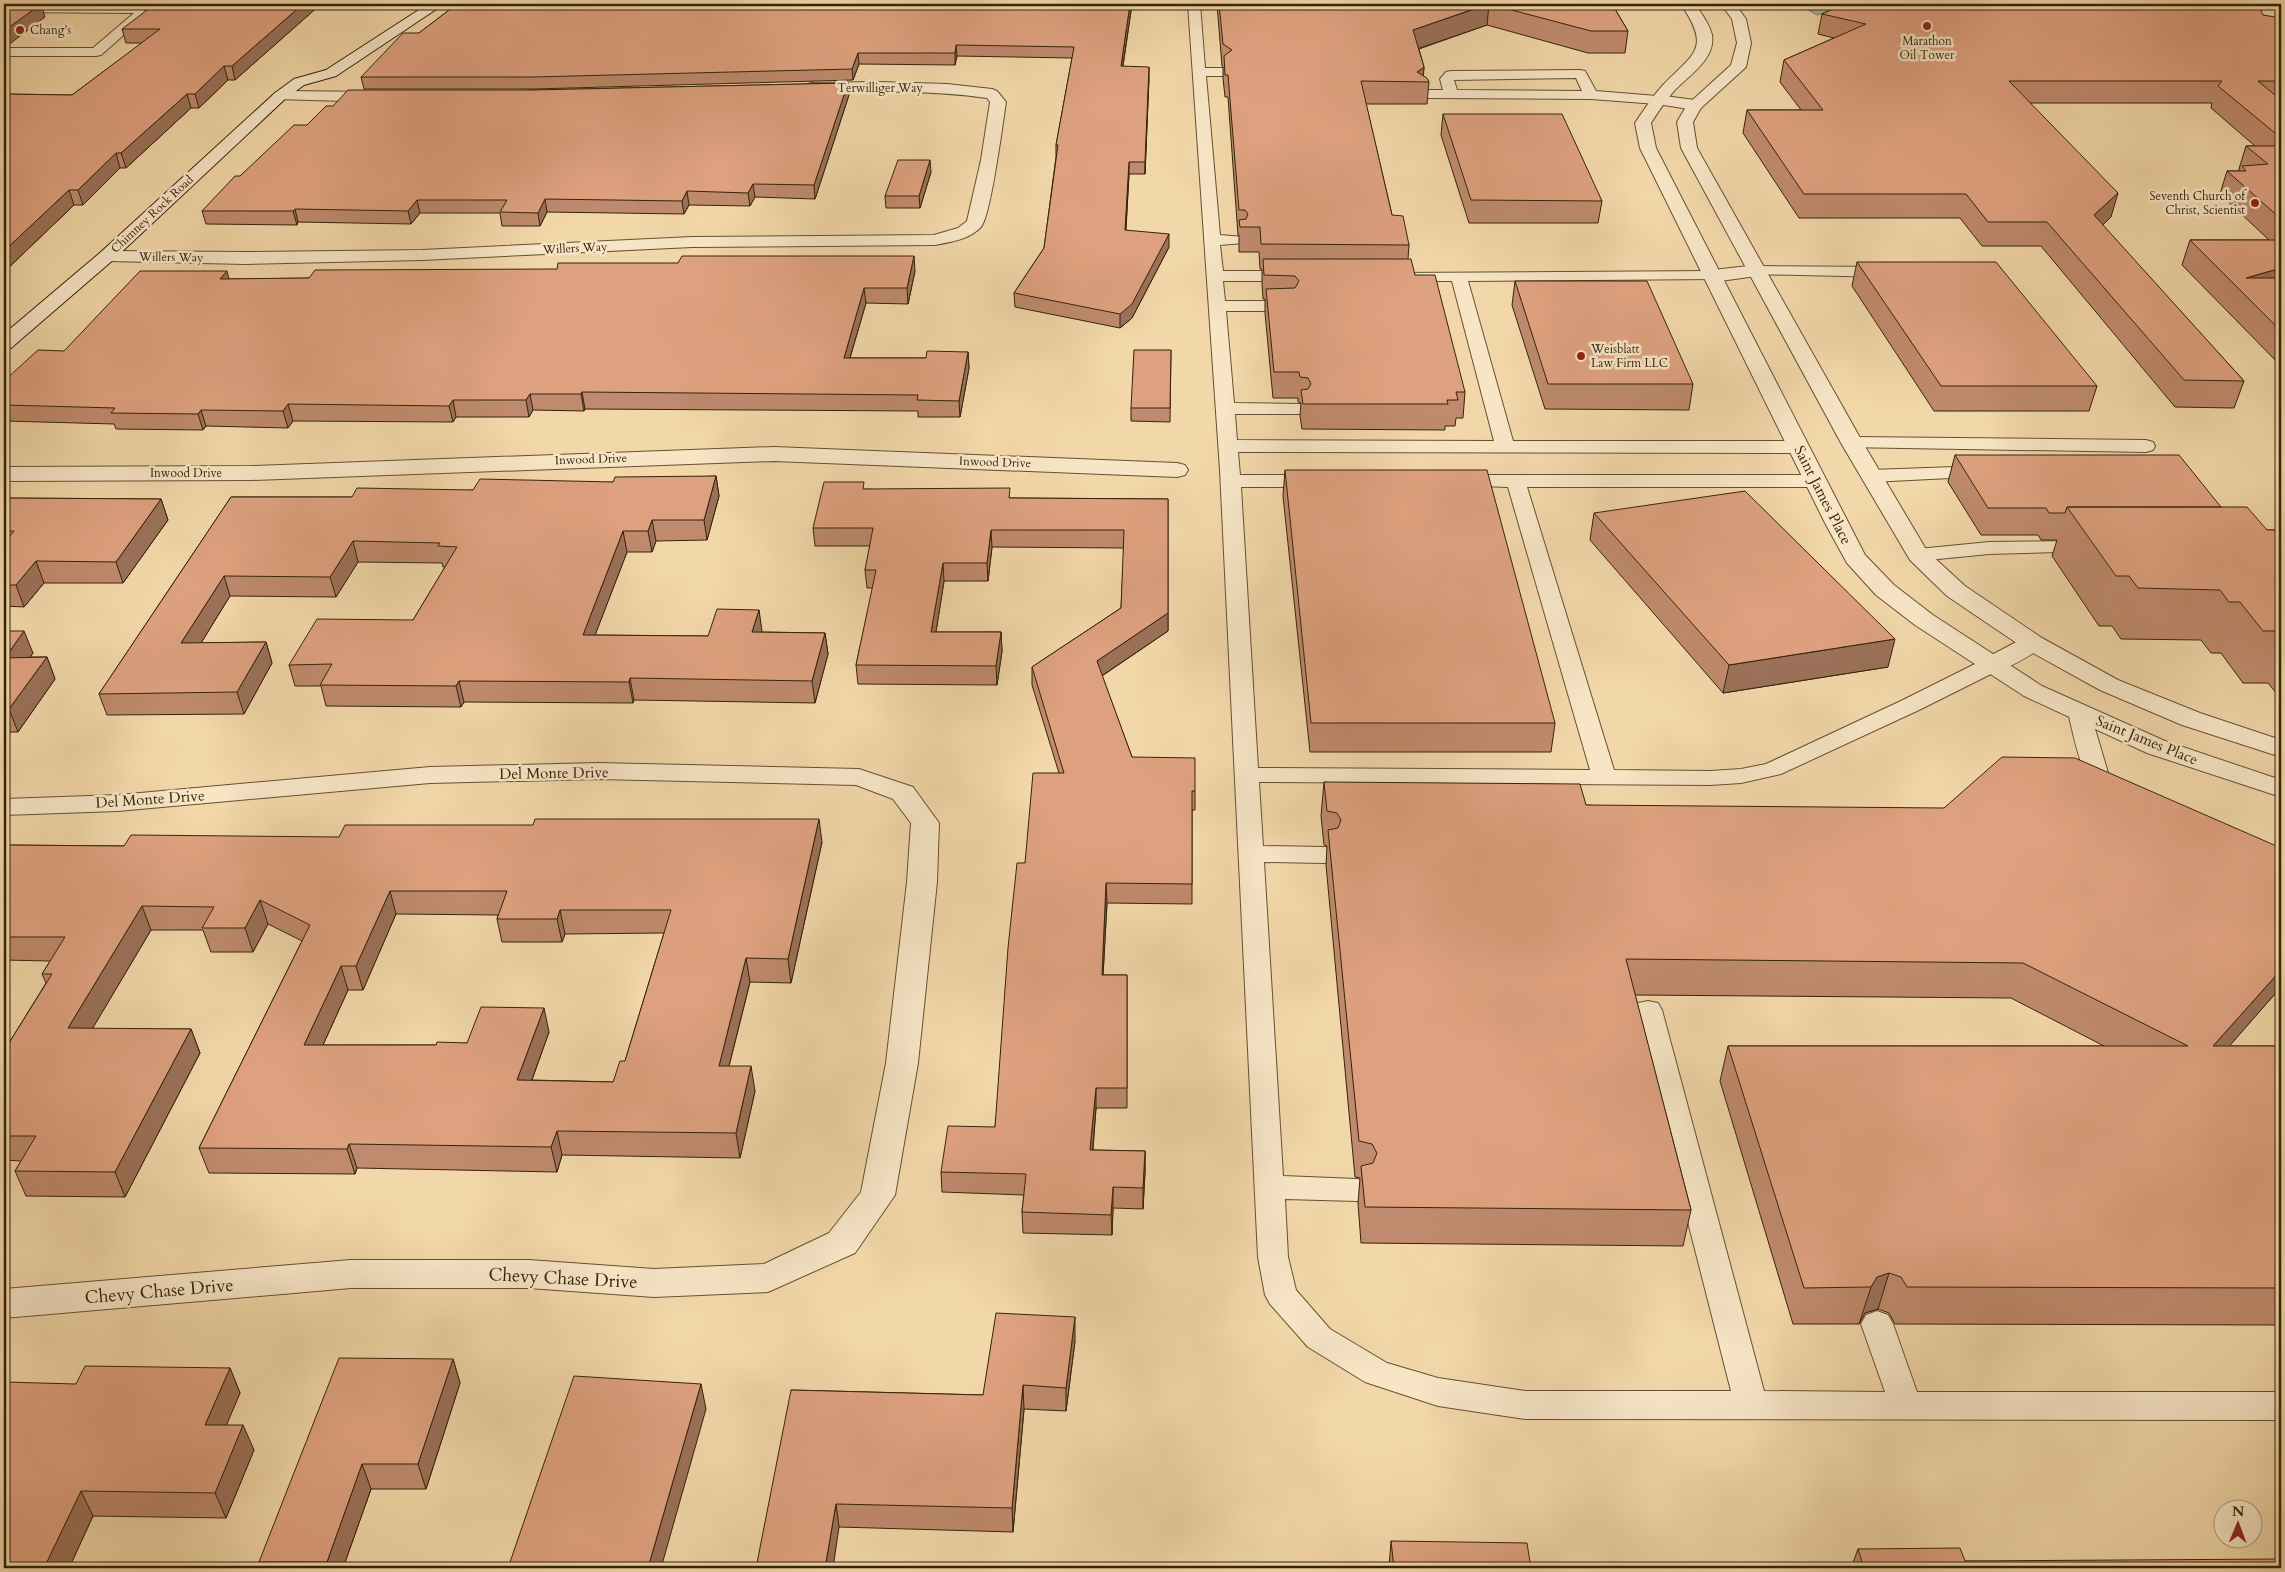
<svg xmlns="http://www.w3.org/2000/svg" width="2285" height="1572" font-family="Cardo,serif">
<rect width="100%" height="100%" fill="#f2d7a8"/>
<filter id="stains"><feTurbulence type="fractalNoise" baseFrequency=".004" numOctaves="4"/><feColorMatrix values="0 0 0 0 .2 0 0 0 0 .09 0 0 0 0 .02 0 0 0 .5 -.17"/></filter>
<radialGradient id="worn" r=".72"><stop offset=".6" stop-color="#630" stop-opacity="0"/><stop offset="1" stop-color="#630" stop-opacity=".3"/></radialGradient>
<!-- water -->
<path fill="#9cbaa3" stroke="#737e66" d="M1804 4H1846L1817 15 1803 7Z"/>
<g fill="none" stroke-linecap="round" stroke-linejoin="round">
<!-- service casing -->
<g stroke="#645032" stroke-width="2">
<path id="service" d="M4 4 133 5 148 4 143 9 147 13 145 16 101 55 96 56H4V48H93L134 13 4 12Z
M1188 4H1200L1205 68H1223L1230 72 1223 76H1206L1220 235 1244 237 1246 240 1244 243 1220 245 1223 271H1293L1299 273 1301 276 1299 279 1293 281H1223L1225 301H1288L1294 302 1296 306 1294 310 1288 311H1226L1234 403 1299 404 1305 405 1308 409 1305 413 1299 414H1235L1237 440 1494 441 1452 281H1402L1396 279 1394 276 1396 273 1713 271 1719 273 1721 276 1719 279 1468 281 1513 441H1799L1806 443 1808 447 1806 451 1799 453 1238 452 1240 475H1316L1323 477 1326 481 1323 485 1316 487H1241L1258 768 1590 770 1508 487 1452 485 1449 481 1452 477 1459 475H1815L1822 477 1825 481 1822 485 1815 487H1527L1614 770 1710 771 1741 769 1766 764 1903 700 1983 660 1991 658 1999 660 2002 665 1999 670 1919 710 1781 774 1741 783 1710 785 1259 782 1263 846 1325 847 1334 849 1337 855 1334 861 1325 863 1264 862 1283 1176 1357 1179 1368 1182 1372 1190 1368 1198 1357 1201 1285 1199 1288 1257 1296 1290 1330 1329 1387 1363 1438 1378 1525 1391H1731L1634 1010 1638 1003 1648 1001 1658 1003 1662 1010 1764 1391 1885 1392 1861 1324 1866 1315 1877 1311 1888 1315 1893 1324 1917 1392H2281V1420L1525 1419 1438 1406 1365 1382 1308 1347 1270 1304 1265 1295 1258 1257 1220 470Z
M1580 70 1585 71 1596 91 1657 96 1664 100 1657 104 1591 99 1424 98 1417 94 1424 90H1443L1440 79 1446 72 1451 71ZM1576 78 1582 91 1457 90 1454 80Z
M1757 266 1888 267 1894 269 1896 272 1894 275 1888 277 1751 274 1749 271 1751 268Z
M1852 437 2146 440 2153 442 2155 446 2153 450 2146 452 1845 447 1843 443 1845 439Z
M1983 466 1990 468 1993 472 1990 476 1871 482 1864 480 1861 476 1864 472 1871 470Z
M2086 541 2093 543 2096 547 2093 551 1989 554 1918 561 1911 559 1908 555 1911 551 1918 549 1989 542Z
M2079 705 2087 707 2090 712 2109 776 2122 794 2118 799C2113 800 2108 802 2103 799 2084 790 2073 733 2068 712L2071 707Z"/>
</g>
<!-- minor casing -->
<g stroke="#645032" stroke-width="2">
<path id="minor" d="M879 82 947 84 992 89 997 91 1006 102C1003 121 991 217 981 227 970 239 951 242 935 245L692 247 422 260 246 264 107 261 101 260 98 256 101 252 107 251 246 252 422 250 692 237 934 235 958 228 967 221 981 160 990 102 987 98C929 90 870 91 811 93L806 91 803 88 806 85 811 83Z
M280 91 381 92 386 94 389 97 386 100 381 102 275 99 272 96 275 93Z
M1657 95 1695 100 1701 102 1703 105 1701 108 1695 110 1651 103 1649 100 1651 97Z
M1757 265 1764 267 1766 271 1764 275 1713 282 1706 280 1704 276 1706 272 1713 270Z
M774 447 1177 463 1185 465 1188 470 1185 475 1177 477 774 461 251 480 4 481V467L251 466Z
M2033 635 2042 638 2046 643 2042 648C2024 658 2002 675 1982 670L1978 665 1982 660 2024 638Z
M598 763 859 769 913 787 939 823 937 882 918 1063 895 1195 855 1253 768 1292 654 1297 529 1288H351L4 1318V1289L351 1260H529L654 1269 764 1264 829 1233 861 1192 886 1063 907 882 911 823 893 799 856 785 598 779 430 783 118 811 4 815V799L118 795 430 767Z"/>
</g>
<!-- tertiary casing -->
<g stroke="#645032" stroke-width="2">
<path id="tertiary" d="M1681 4H1695C1701 13 1709 23 1712 35 1716 59 1688 76 1674 91 1665 101 1658 112 1651 123L1656 148 1865 555 1894 585 1933 615 2042 686 2165 741 2281 780V797L2147 753 2024 696 1915 625 1876 595 1847 563 1825 523 1640 148 1635 123C1644 110 1652 97 1663 85 1695 52 1711 49 1681 4Z
M1721 4H1735L1746 19 1751 43 1746 67 1701 108 1693 122 1697 148 1863 443 1927 551 1965 586 2042 638 2118 680 2200 713 2281 740V757L2182 725 2100 690 2024 648 1947 596 1910 560 1841 443 1681 148 1677 122 1687 105 1731 65 1737 43 1732 19Z
M2272 4H2281V9Z"/>
</g>
<!-- secondary casing -->
<g stroke="#35230a" stroke-width="2">
<path id="secondary" d="M428 4H444L336 76 304 85 285 99 113 260 11 348 4 350V334L101 252 275 93 294 79 326 70Z"/>
</g>
<!-- service -->
<use href="#service" fill="#f7e5c6" fill-rule="evenodd"/>
<!-- minor -->
<use href="#minor" fill="#f7e5c6" fill-rule="evenodd"/>
<!-- tertiary -->
<use href="#tertiary" fill="#f7e5c6" fill-rule="evenodd"/>
<!-- secondary -->
<use href="#secondary" fill="#f7e5c6" fill-rule="evenodd"/>
</g>
<!-- wall -->
<path fill="#bf8a6d" stroke="#35230a" fill-rule="evenodd" d="M321 4 235 80H228L199 108H191L126 168H120L83 205H74L4 272V94L72 95 142 43H126L122 29Z
M457 4H1132L1123 66 1149 78 1145 174H1129L1126 230 1169 247 1132 318 1120 328 1015 307 1014 293 1044 248 1056 157V145L1072 58 957 56 955 65 859 64 853 80 534 89H364L361 77Z
M1217 4H1612L1628 31 1625 53H1588L1487 25 1419 49 1424 67 1423 76 1429 82 1427 104H1366L1392 215 1409 245 1408 259 1465 392 1463 418H1456L1455 426H1445V430L1302 429 1300 416 1301 403 1298 402V398H1273L1265 313V299H1263L1262 283V269H1260L1259 252H1239V235H1238L1228 97H1225L1223 78V67L1222 66Z
M1822 14H2262L2263 15 2281 21V366L2182 265 2190 240H2269L2220 194 2227 171H2240L2239 169 2246 146H2255L2211 108 2212 103H2030L2111 217 2102 225 2244 381 2234 408 2175 407 2041 246H1982L1960 218H1799L1743 133 1747 110H1801L1780 82 1784 60 1834 38 1818 34Z
M848 83 849 95 815 199 755 197 750 206 689 205 684 214 547 212 540 226H502L500 213H420L411 224 298 222 297 225 206 224 202 211 240 176 307 125 333 106 532 90Z
M1443 114 1602 201 1598 223H1469L1441 135Z
M931 172 920 208H886L885 196Z
M1857 262 2097 386 2089 411H1934L1852 286Z
M915 271 908 304 866 303 850 358H926L968 352 969 368 960 417H918V411L585 409 584 411 533 410 529 417H456L453 422 293 421 288 428 206 426 203 430 116 429 114 424 4 421V381L64 351 229 279Z
M1515 281 1693 384 1689 410 1545 409 1512 305Z
M1171 350 1170 422 1131 421V408Z
M1955 455 2221 507 2267 530H2281V695H2278L2268 683H2243L2221 653H2211L2201 640 2121 639 2112 626H2099L2052 556 2057 540H2041L2038 535H1981L1948 482Z
M1285 470 1555 723 1551 752H1310L1283 496Z
M716 476 719 496 707 540 656 541 652 552H627L595 635 708 636 759 610 761 632 825 633 828 654 815 703 634 700 633 703 464 702 461 707 326 706 321 686H295L289 665 413 620 445 567H443L442 563 358 562 336 597 230 596 201 643 266 642 272 663 244 714 107 715 99 694 231 497H352Z
M865 489 1010 498 1168 499V631L1102 676 1132 757 1195 791V810H1192V904L1107 903 1103 975H1127V1108H1096L1093 1150 1145 1151V1172L1143 1209 1113 1208 1112 1235 1023 1233 1022 1212 1024 1195 942 1192 941 1172 995 1127 1025 863 1059 773 1032 685V667L1121 608 1124 548 992 547 988 581H944L936 632H1001L1002 651 997 685 858 684 856 665 873 588H867L865 570 870 546H815L813 528Z
M4 498 161 499 168 520 123 583H44L24 607 4 606Z
M1594 513 1888 667 1723 693 1590 540Z
M4 631 33 653 30 657H47L55 679 18 732H4Z
M1324 782 1586 805 2281 848V987L2229 1046H2281V1325L1895 1324 1889 1313 1878 1309 1865 1313 1859 1324H1793L1720 1081 1728 1046H2104L2011 998 1635 995 1691 1210 1683 1246 1361 1243 1358 1203 1360 1178 1355 1177 1326 865 1327 846 1324 845 1321 816Z
M822 842 791 983 750 982 729 1066 755 1091 740 1158 562 1155 557 1172 357 1168 355 1174 209 1173 199 1148 302 941 268 924 253 952H211L203 930H151L92 1029H191L200 1053 125 1197 26 1196 15 1171 21 1161 4 1160V1051L46 983 42 974 50 961 4 960V845L124 846ZM396 914 498 915 497 919 502 942H562L565 934 664 933 625 1061 613 1082 532 1080 549 1032 467 1043 436 1045H323L348 990H363Z
M1075 1341 1066 1411 1024 1409 1013 1532 839 1527 791 1390 983 1395Z
M453 1359 460 1383 426 1489H371L343 1568H262L259 1562Z
M230 1368 240 1393 226 1425 254 1450 226 1518 93 1516 69 1568H4L76 1384Z
M1391 1541 1531 1568H1389Z
M1858 1549 1965 1561 2281 1568H1851Z"/>
<!-- shaded-wall -->
<path fill="#9b7159" stroke="#35230a" d="M41 4 45 17 7 46 4 47V31Z
M303 4H321L235 80 232 66Z
M1130 4H1132L1121 78V66Z
M1489 4 1487 25 1411 51 1413 30Z
M956 45 957 56 955 65V53Z
M858 53 859 64 853 80 852 69Z
M224 66 228 80 199 108 195 94Z
M1149 67V78L1145 174V162Z
M1424 67 1423 82 1417 72Z
M848 83 849 95 815 199 814 185Z
M187 94 191 108 126 168 121 153Z
M116 153 120 168 83 205 78 190Z
M930 160 931 172 920 208 919 196Z
M1129 162V174L1125 243V230Z
M753 184 755 197 750 206 748 193Z
M69 190 74 205 4 272V251Z
M687 191 689 205 684 214 682 201Z
M2118 193 2111 217 2087 240 2094 215Z
M545 199 547 212 540 226 538 213Z
M417 200 420 213 411 224 408 211Z
M295 209 298 222 297 225 293 211Z
M1169 234V247L1132 318 1120 328V314Z
M914 256 915 271 908 304 907 288Z
M2281 268V291L2246 278Z
M227 271 231 287 220 279Z
M864 288 866 303 845 374 844 358Z
M968 352 969 368 960 417 959 401Z
M582 392 585 409 584 411 581 394Z
M530 394 533 410 529 417 526 400Z
M453 400 456 417 453 422 449 406Z
M288 404 293 421 288 428 283 411Z
M201 410 206 426 203 430 198 414Z
M716 476 719 496 707 540 704 520Z
M161 499 168 520 123 583 116 562Z
M652 520 656 541 652 552 648 531Z
M991 530 992 547 988 581 987 563Z
M623 531 627 552 587 656 583 635Z
M353 541 358 562 336 597 330 577Z
M36 561 44 583 24 607 16 585Z
M943 563 944 581 933 650 931 632Z
M224 576 230 596 188 664 181 643Z
M759 610 762 631 754 653 752 632Z
M1168 613V631L1097 679V661Z
M24 631 33 653 13 680 5 658Z
M1001 632 1002 651 997 685 996 666Z
M825 633 828 654 815 703 812 681Z
M1895 639 1888 667 1723 693 1729 665Z
M266 642 272 663 244 714 237 692Z
M47 657 55 679 18 732 9 709Z
M630 678 634 700 633 703 629 682Z
M459 681 464 702 461 707 456 686Z
M819 819 822 842 791 983 788 959Z
M1106 883 1107 903 1102 995V975Z
M390 891 396 914 363 990 356 966Z
M260 900 268 924 253 952 245 928Z
M142 906 151 930 78 1053 68 1028Z
M560 910 565 934 562 942 557 919Z
M746 958 750 982 723 1090 719 1066Z
M341 966 348 990 312 1069 304 1045Z
M2281 970V987L2198 1082 2213 1046Z
M544 1008 549 1032 523 1104 517 1080Z
M191 1029 200 1053 125 1197 115 1172Z
M751 1066 755 1091 740 1158 736 1133Z
M1096 1088V1108L1091 1170 1090 1150Z
M557 1131 562 1155 557 1172 551 1147Z
M349 1144 357 1168 355 1174 347 1149Z
M1145 1151V1172L1143 1209V1188Z
M1113 1187V1208L1112 1235 1111 1215Z
M1889 1273 1878 1309 1865 1313 1859 1324 1871 1287 1877 1277Z
M1075 1317V1341L1066 1411V1388Z
M453 1359 460 1383 426 1489 418 1464Z
M230 1368 240 1393 216 1450 205 1425Z
M701 1384 706 1409 661 1568H648Z
M1023 1385 1024 1409 1013 1532 1012 1508Z
M243 1425 254 1450 226 1518 215 1493Z
M362 1464 371 1489 343 1568H329L327 1562Z
M81 1491 93 1516 69 1568H44Z
M836 1504 839 1527 833 1568H825Z"/>
<!-- building -->
<path fill="#dea17f" stroke="#35230a" fill-rule="evenodd" d="M4 4H41L4 31Z
M155 4H303L232 66H224L195 94H187L121 153H116L78 190H69L4 251V94L72 95 160 29H122Z
M457 4H1130L1121 66 1149 67 1145 162H1129L1125 230 1169 234 1132 304 1120 314 1014 293 1044 248 1058 145H1056L1074 47 956 45 955 53H858L852 69 532 77H361L403 33H419Z
M1219 4H1488L1413 30 1424 67 1417 72 1427 78 1429 82 1361 81 1392 215 1403 216 1409 245 1261 244 1260 227H1240L1239 220 1246 219 1248 214 1245 210H1239L1228 75H1225L1224 56 1232 50 1223 44Z
M1489 4H1612L1628 31H1591Z
M1845 4H2258L2264 8 2261 11 2263 15 2275 17 2281 21V81H2258L2281 100V138L2218 86 2222 81H2009L2118 193 2094 215 2244 381 2184 380 2047 222H1988L1966 194H1804L1747 110H1823L1784 60 1866 24 1822 14Z
M848 83 814 185 753 184 748 193 687 191 682 201 545 199 538 213 500 212 507 200H417L408 211 295 209 293 211H202L235 176H240L294 125H307L326 106H333L348 90H532Z
M1443 114H1562L1602 201 1471 200Z
M2246 146H2281V219L2227 171H2246L2242 166 2268 164Z
M898 160H930L919 196H885Z
M2190 240H2281V268L2246 278H2281V331Z
M682 256H914L907 288H864L844 358H926L927 351 968 352 959 401 917 400 918 395 582 392 581 394H530L526 400H453L449 406 288 404 283 411 201 410 198 414 111 413 115 408 4 405V381L38 350 64 351 140 271H227L220 279 309 278 315 270 557 269 558 263H678Z
M1263 259H1411L1415 275H1435L1465 392H1456L1458 400H1447L1448 404H1303L1301 390 1308 389 1311 384 1308 378 1300 377 1299 372H1274L1266 289 1295 288 1299 281 1295 276 1264 275Z
M1857 262H1996L2097 386H1941Z
M1515 281H1647L1693 384H1548Z
M1134 350H1171L1170 408H1131Z
M1955 455H2179L2221 507H2067L2065 513H2049L2046 508H1988Z
M1285 470H1487L1555 723H1311Z
M716 476 704 520H652L648 531H623L583 635 708 636 717 609 759 610 752 632 825 633 812 681 630 678 629 682 459 681 456 686 320 685 332 664 289 665 317 619 413 620 457 547 438 546 440 543 353 541 330 577 224 576 181 643 266 642 237 692 99 694 231 497H352L357 488 473 490 480 479 613 482 615 477Z
M824 482H864L863 489 1010 488 1009 498 1168 499V613L1097 661 1132 757 1195 758V791H1192V884L1106 883 1102 975H1127V1088H1096L1090 1150 1145 1151 1143 1188 1113 1187 1111 1215 1022 1212 1026 1174 941 1172 948 1126 995 1127 1008 948 1017 863H1025L1033 773H1064L1032 667 1121 608 1124 530H991L987 563H943L931 632H1001L996 666 856 665 876 570H865L873 528H813Z
M1745 491 1895 639 1729 665 1594 513Z
M4 498 161 499 116 562 36 561 16 585H4V543L14 531H4Z
M2067 507H2247L2267 530H2281V631H2263L2240 602H2229L2220 590 2138 588 2129 576H2116Z
M4 631H24L5 658 47 657 9 709H4Z
M2002 757 2075 758 2281 848V970L2213 1046H2281V1288L1907 1287 1901 1277 1889 1273 1877 1277 1871 1287 1804 1288 1728 1046H2188L2023 963 1626 959 1691 1210 1365 1207 1361 1166 1373 1163 1377 1153 1372 1144 1359 1141 1328 830 1338 828 1341 820 1337 813 1327 811 1324 782 1580 784 1586 805 1944 808Z
M535 819H819L788 959 746 958 719 1066H751L736 1133 557 1131 551 1147 349 1144 347 1149 199 1148 310 925 260 900 245 928H202L214 907 142 906 68 1028 191 1029 115 1172 15 1171 36 1136H4V1051L52 974H42L65 937H4V845L124 846 131 835 339 837 345 825H533ZM390 891H507L497 919H557L560 910H671L625 1061H620L613 1082 517 1080 544 1008 481 1007 467 1043 437 1042 436 1045H304L341 966H356Z
M996 1313 1075 1317 1066 1388 1023 1385 1012 1508 836 1504 825 1568H756L791 1390 983 1395Z
M339 1358 453 1359 418 1464H362L327 1562H259Z
M85 1366 230 1368 205 1425H243L215 1493 81 1491 44 1568H4V1382L76 1384Z
M574 1376 701 1384 648 1568H508Z
M1391 1541 1527 1543 1531 1568H1394Z
M1960 1548 1965 1561 2281 1559V1568H1864L1858 1549Z"/>
<!-- markers -->
<g fill="#8f2418" stroke="#f7e5c6" stroke-width="2">
<circle cx="1927" cy="26" r="5"/>
<circle cx="20" cy="30" r="5"/>
<circle cx="2255" cy="203" r="5"/>
<circle cx="1581" cy="356" r="5"/>
</g>
<g text-anchor="middle" stroke-width="5" stroke-linejoin="round" paint-order="stroke">
<!-- far-poi labels -->
<g font-size="12" fill="#35230a" stroke="#f7e5c6" text-anchor="start">
<text x="30" y="34">Chang’s</text>
<text x="1927" y="45" text-anchor="middle">Marathon<tspan x="1927" dy="14">Oil Tower</tspan></text>
<text x="2245" y="200" text-anchor="end">Seventh Church of<tspan x="2245" dy="14">Christ, Scientist</tspan></text>
<text x="1591" y="353">Weisblatt<tspan x="1591" dy="14">Law Firm LLC</tspan></text>
</g>
<!-- far-street labels -->
<g font-size="12" fill="#35230a" stroke="#f7e5c6">
<text x="880" y="92">Terwilliger Way</text>
<text transform="translate(152 214) rotate(-43)" y="4">Chimney Rock Road</text>
<text transform="translate(575 248) rotate(-3)" y="4">Willers Way</text>
<text transform="translate(171 257) rotate(1)" y="4">Willers Way</text>
<text transform="translate(591 459) rotate(-2)" y="4">Inwood Drive</text>
<text transform="translate(995 462) rotate(2)" y="4">Inwood Drive</text>
<text x="186" y="477">Inwood Drive</text>
</g>
<!-- street labels -->
<g font-size="15" fill="#35230a" stroke="#f7e5c6">
<text transform="translate(1823 495) rotate(63)" y="5">Saint James Place</text>
<text transform="translate(2147 740) rotate(22)" y="5">Saint James Place</text>
<text transform="translate(554 773) rotate(-1)" y="5">Del Monte Drive</text>
<text transform="translate(150 799) rotate(-4)" y="5">Del Monte Drive</text>
</g>
<!-- near-street labels -->
<g font-size="18" fill="#35230a" stroke="#f7e5c6">
<text transform="translate(563 1278) rotate(3)" y="6">Chevy Chase Drive</text>
<text transform="translate(159 1291) rotate(-5)" y="6">Chevy Chase Drive</text>
</g>
</g>
<!-- margin -->
<rect width="2285" height="1572" fill="none" stroke="#f2d7a8" stroke-width="20"/>
<rect x="5" y="5" width="2275" height="1562" fill="none" stroke="#35230a" stroke-width="2.5"/>
<rect x="10" y="10" width="2265" height="1552" fill="none" stroke="#35230a"/>
<!-- north arrow -->
<g transform="translate(2238 1524) rotate(1)"><circle r="24" fill="#f7e5c6" stroke="#a9977b"/>
<path d="M0-4L9 19L0 12L-9 19Z" fill="#8f2418"/>
<text y="-8" font-size="14" font-weight="bold" text-anchor="middle" fill="#35230a">N</text>
</g>
<rect width="100%" height="100%" filter="url(#stains)"/>
<rect width="100%" height="100%" fill="url(#worn)"/>
</svg>
